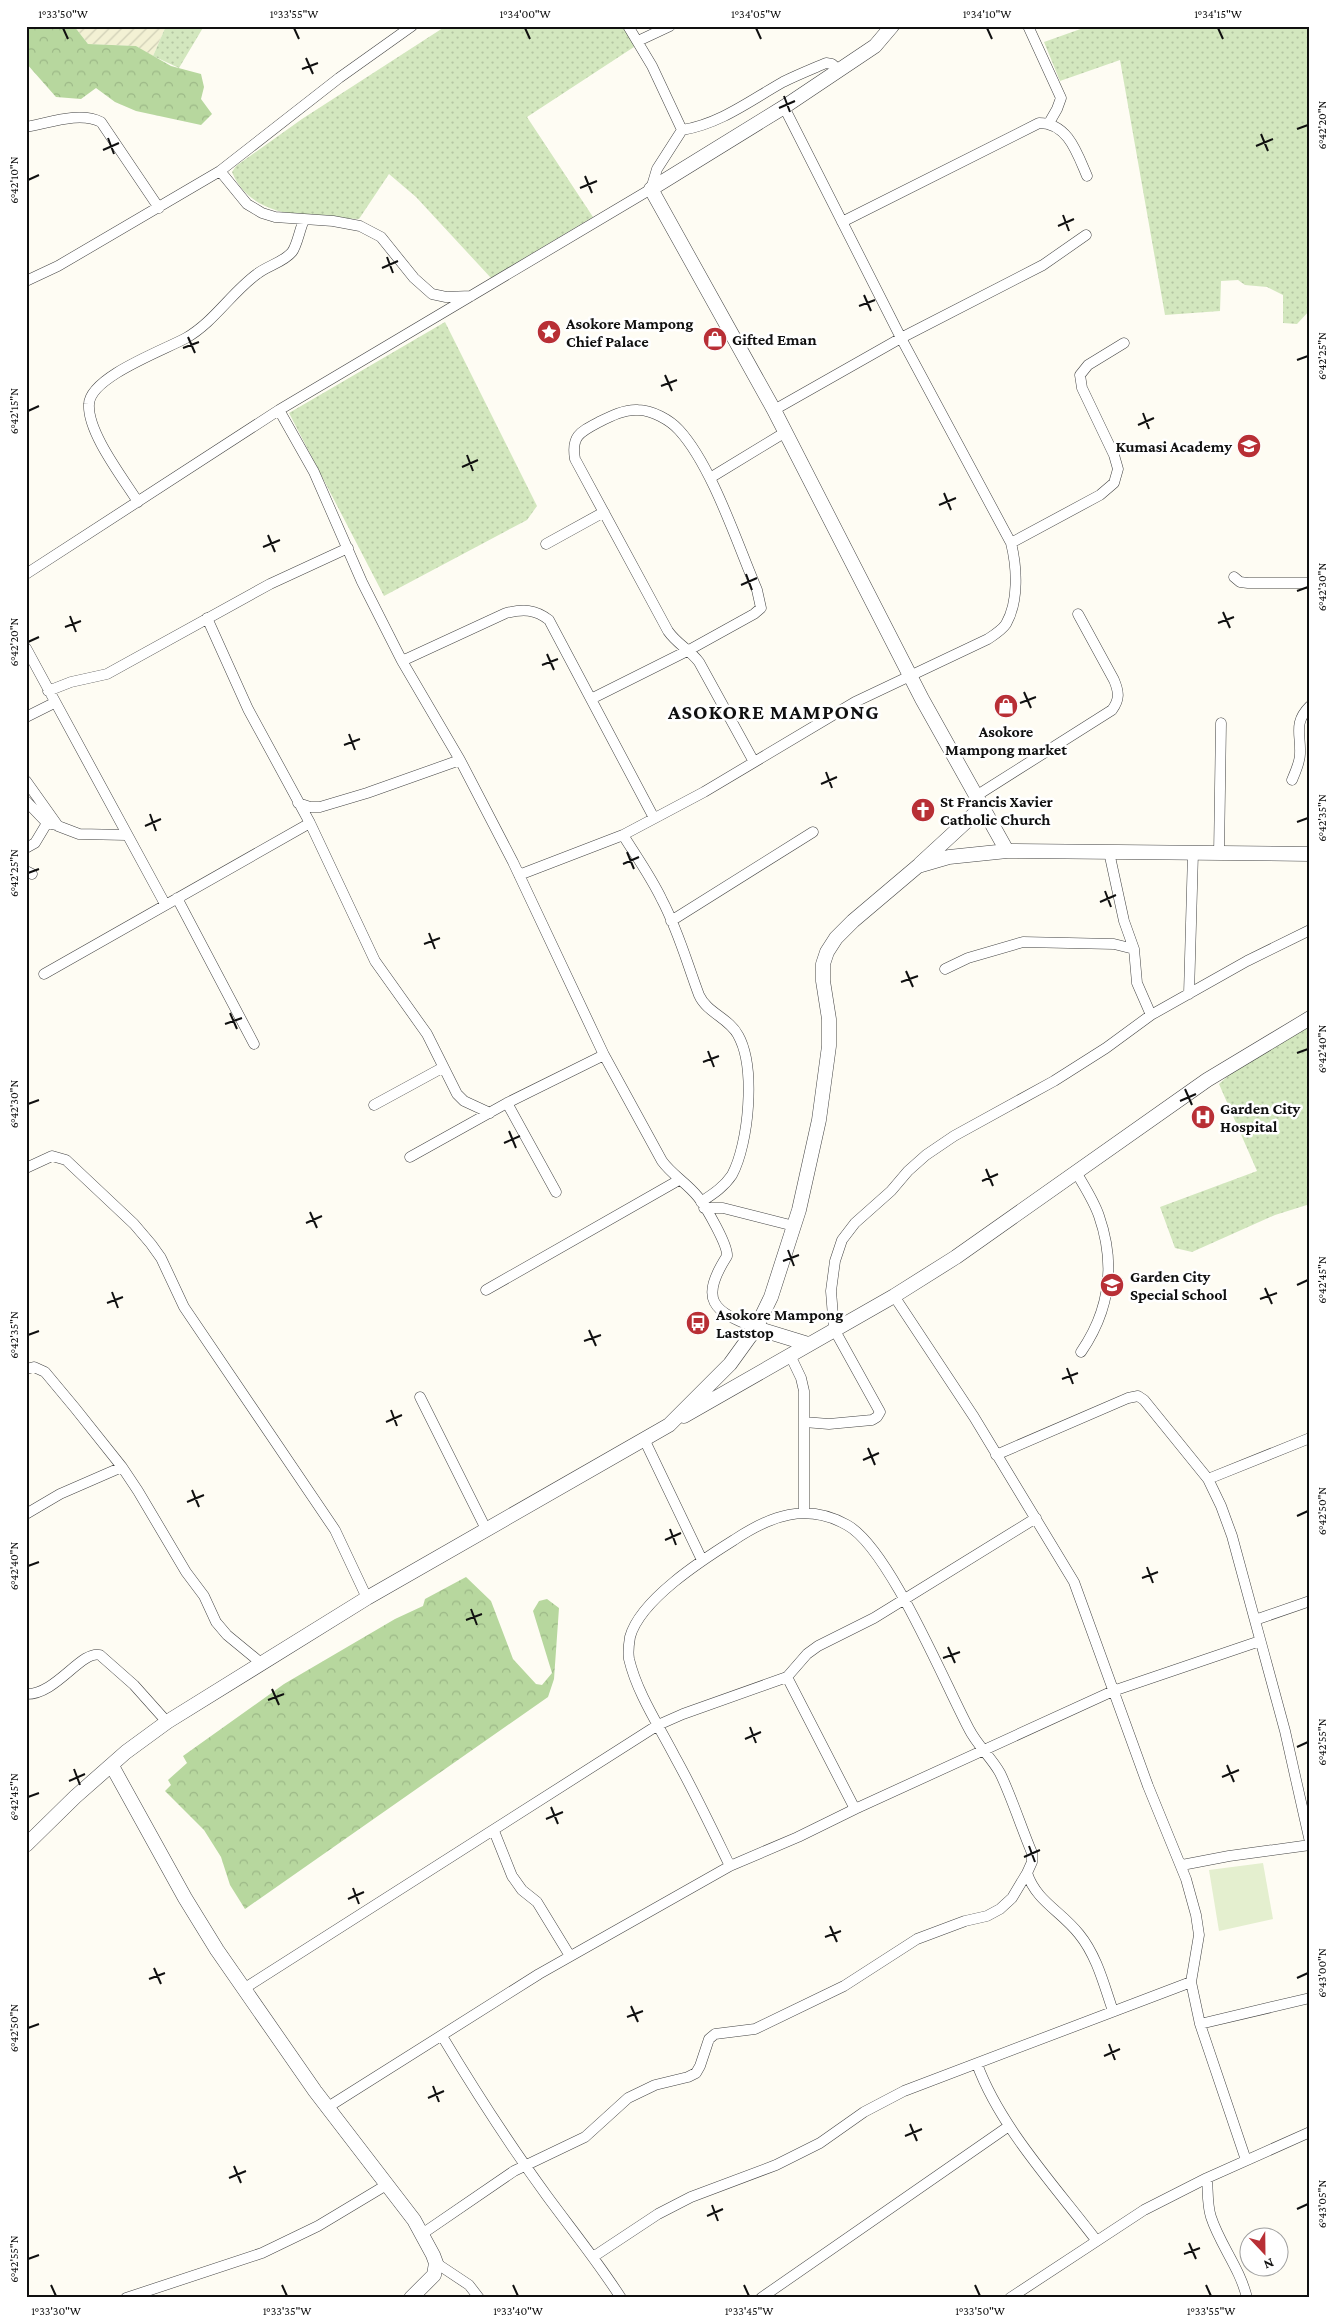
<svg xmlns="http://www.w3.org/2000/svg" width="1336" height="2324" font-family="'Crimson Pro',serif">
<defs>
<pattern id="farmland-furrows" width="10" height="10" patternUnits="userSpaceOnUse" patternTransform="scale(1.25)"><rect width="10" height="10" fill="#f3f1d4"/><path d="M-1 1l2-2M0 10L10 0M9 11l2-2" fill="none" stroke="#cfceb5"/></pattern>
<pattern id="grass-dots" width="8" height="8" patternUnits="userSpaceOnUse" patternTransform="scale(1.25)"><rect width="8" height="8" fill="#d3e7be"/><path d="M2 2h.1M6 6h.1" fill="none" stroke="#b4c5a2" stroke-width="1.8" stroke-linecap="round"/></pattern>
<pattern id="forest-crowns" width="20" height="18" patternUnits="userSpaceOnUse" patternTransform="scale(1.25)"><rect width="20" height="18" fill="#b7d79e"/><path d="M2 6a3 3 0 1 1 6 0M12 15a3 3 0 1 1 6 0" fill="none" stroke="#9cb887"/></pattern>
</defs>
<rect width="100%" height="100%" fill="#fefcf3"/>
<!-- farmland -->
<path fill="url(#farmland-furrows)" d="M74 26H166L153 56 136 46 88 44Z"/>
<!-- grass -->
<path fill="url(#grass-dots)" d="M166 26H204L179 68 153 56Z
M446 26H625L637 45 527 117 593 217 491 278 416 197 389 174 359 219C314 216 252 221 232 172L236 166 302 119Z
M1089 26H1310V310L1297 324 1283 323V295L1267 287 1245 285 1238 280 1221 281 1220 311 1165 315 1120 60 1060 81 1044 42Z
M445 322 537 506 527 520 384 596 289 413Z
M1310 1023V1204L1275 1215 1192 1252 1175 1248 1160 1207 1257 1171 1219 1084 1243 1063Z"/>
<!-- forest -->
<path fill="url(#forest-crowns)" d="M26 26H74L88 44 136 46 171 66 201 74 204 87 201 99 212 114 201 125 136 111 115 102 96 88 81 99 56 97 26 63Z
M466 1577 491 1601 513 1659 536 1684 542 1685 552 1673 533 1611 539 1601 547 1599 559 1608 554 1679 548 1697 245 1909 230 1885 221 1857 204 1830 165 1791 171 1785 168 1780 187 1763 183 1756 284 1684 395 1619 423 1606 425 1599Z"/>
<!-- pitch -->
<path fill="#e4efcf" d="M1263 1863 1273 1919 1219 1931 1209 1870Z"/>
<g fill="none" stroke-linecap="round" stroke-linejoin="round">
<!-- minor casing -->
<g stroke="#434343" stroke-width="11">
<path id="minor" d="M1028 26 1061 98 1057 109 1049 123
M638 41 670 26
M26 127C49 123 80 111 101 122L159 208
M682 130C720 124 751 100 783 82 797 75 812 69 826 63L832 64 839 70
M220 171 247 204 262 213 275 217 333 221 360 226 381 237 414 278 432 294 446 297 471 296
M842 222 1039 123C1068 123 1077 153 1087 176
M26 281 58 266 220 171 339 78 412 26
M279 410 314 472 362 582 402 661 460 760 513 862 604 1055 662 1161C672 1175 687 1183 698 1197 706 1207 728 1245 727 1256 699 1300 712 1311 756 1328
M774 410 901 338 1043 265 1086 235
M710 478 784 433
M138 502C123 478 87 432 89 404 90 377 164 350 186 338 214 322 232 292 257 274 267 266 284 262 292 252 297 246 300 228 304 220
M1011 543 1100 495 1114 483 1118 469 1114 455 1082 388 1080 375 1088 365 1124 343
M546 544 604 512
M26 574 279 410 651 189 657 169 682 130 652 66 628 26
M1234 577 1240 582 1248 583H1310
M207 618 248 709 310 823 375 961 427 1034 457 1094 464 1101 490 1113
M26 648 165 904
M402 661 506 613C523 609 535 609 549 620L654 818
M48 691 71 682 107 674 270 584 348 548
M591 699 689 650 754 614 761 608 757 590C737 543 712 466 679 430 670 420 652 410 638 410 625 409 611 416 599 422 580 432 571 436 575 459L668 631C677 644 690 650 699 662L754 762
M26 717 54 703
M1292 780C1295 773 1300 762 1300 754 1301 734 1293 723 1310 706
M26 781 58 826 79 834 126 835
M976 796 1112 710C1120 699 1119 692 1114 680L1078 614
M26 801 47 823 57 825
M298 803 310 807H320L367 793 460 760
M623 835C636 856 651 877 662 900 678 930 687 963 699 995 707 1013 729 1018 738 1035 756 1067 749 1143 732 1175 724 1187 713 1194 701 1202
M26 848 35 843 47 823
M1109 852 1124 921 1134 949 1137 983 1151 1015
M1219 854 1221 723
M26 871 32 874
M519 875 623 835 704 792 855 702 988 639C994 635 1002 630 1006 624 1019 601 1017 567 1011 543L901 338 784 107
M177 898 254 1044
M671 921 813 832
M945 969 968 958 1023 942 1114 944 1134 949
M44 974 310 823
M1189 994 1193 853
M507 1103 556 1192
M374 1105 442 1068
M410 1157 507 1103 604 1055
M26 1168 52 1156 66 1160 134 1224 151 1244 161 1258 184 1307 335 1530 367 1598
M1076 1172C1084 1186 1094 1201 1099 1216 1116 1265 1110 1310 1081 1352
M704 1208H723L794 1226
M486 1290 679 1180
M790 1355 801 1378 804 1391V1512
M26 1369 34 1367 45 1372 75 1408 122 1467 138 1491 186 1572 204 1596 216 1622 227 1635 261 1663
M420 1397 486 1529
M804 1422 829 1424 872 1420 877 1417 880 1412 834 1329 831 1291 835 1261 842 1240 855 1223 891 1191 908 1171 926 1155 954 1136 1054 1081 1106 1048 1151 1015 1247 961 1310 930
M644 1439 702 1560
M996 1455 1128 1398 1138 1396 1144 1400 1208 1479 1221 1506 1232 1536 1285 1731 1310 1842
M1208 1479 1310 1438
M26 1514 60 1494 122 1467
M1255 1620 1310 1601
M787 1677 855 1809
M26 1694C56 1695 81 1650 100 1655L134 1685 167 1722
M494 1831 512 1876 522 1890 537 1902 570 1956
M1182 1865 1229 1856 1310 1845
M1027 1873C1036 1901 1061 1911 1079 1934 1097 1956 1104 1985 1113 2011
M1191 1982 1200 2024 1246 2160
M245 1988 658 1725 683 1714 787 1677 807 1654 818 1646 874 1618 1036 1518
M1200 2024 1310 1998
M442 2036C475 2091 509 2144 547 2196 572 2230 598 2262 621 2298
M977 2064C1000 2127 1055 2186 1096 2240
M328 2107 539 1974 730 1866 798 1837 855 1809 1113 1691 1260 1641
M1207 2178C1208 2190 1207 2205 1211 2217 1220 2245 1240 2268 1247 2298
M422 2234 514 2171 585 2137 628 2098 655 2085 688 2077 696 2073 700 2066 709 2039 715 2034 755 2029 844 1986 917 1939 965 1921 987 1916 1000 1909 1012 1898 1027 1873 1032 1862V1853C1021 1827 1012 1798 1000 1773 991 1757 977 1745 969 1729 944 1682 889 1548 847 1525 806 1502 770 1516 734 1540 702 1560 640 1600 630 1637 629 1643 628 1653 629 1659 637 1693 659 1726 675 1757 695 1793 712 1829 730 1866
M593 2257 658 2214 691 2197 776 2165 820 2143 864 2112 904 2091 1191 1982 1199 1935 1196 1915 1186 1879 1148 1786 1074 1582 974 1417 894 1296
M436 2263 469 2285 479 2298
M126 2298 262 2253 318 2226 388 2184
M761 2298 1009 2126
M1010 2298 1144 2210 1207 2178 1310 2132"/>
</g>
<!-- tertiary casing -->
<g stroke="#434343" stroke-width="15">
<path id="tertiary" d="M892 26 875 46 784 107 651 189 774 410 922 699 1007 851
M920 864 982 807
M756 1328 808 1344
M684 1416 894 1296 956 1257 1207 1080 1310 1018
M112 1766 185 1898 217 1950 315 2091 414 2220 433 2255 436 2263 434 2275 411 2298
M26 1845 75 1797 126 1752 167 1722 367 1598 669 1425 730 1364 756 1328 771 1297 799 1210 819 1120 829 1046V1019L823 981V964L827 952 836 938 853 921 918 866 949 857 1007 851 1310 854"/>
</g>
<!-- minor -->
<use href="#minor" stroke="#fff" stroke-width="10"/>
<!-- tertiary -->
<use href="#tertiary" stroke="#fff" stroke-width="14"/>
</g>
<!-- ticks -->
<path fill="none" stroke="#101010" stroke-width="2" d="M63 28 68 39M294 28 299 39M525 28 530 39M756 28 761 39M987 28 992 39M1218 28 1223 39M306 58 313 74M302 69 318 63M784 96 790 112M779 108 795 101M1297 129 1308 125M1261 134 1268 151M108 138 114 154M1256 146 1273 139M103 150 119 143M585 176 592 193M28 180 39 175M580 188 597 181M1063 215 1069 231M1058 226 1074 219M387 257 393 273M382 268 398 261M864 295 871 311M859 306 875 300M188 337 195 353M183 348 199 342M1297 360 1308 356M665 375 672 391M661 386 677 380M28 411 39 406M1143 413 1149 429M1138 425 1154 418M467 455 473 471M462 467 478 460M944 493 951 510M939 505 956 498M268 535 275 552M263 547 280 540M746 574 752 590M741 585 757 578M1297 591 1308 587M1223 612 1230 628M70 616 76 632M1218 623 1234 617M65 627 81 621M28 642 39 637M547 654 554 670M542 665 558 659M1024 692 1031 708M1020 703 1036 697M349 734 355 750M344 745 360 739M826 772 832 788M821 784 837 777M150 814 156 831M1297 822 1308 818M145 826 161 819M627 852 634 869M623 864 639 857M28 873 39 869M1105 891 1111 907M1100 902 1116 895M429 933 435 949M424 944 440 938M906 971 913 987M901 982 918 976M230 1013 237 1029M225 1024 242 1018M708 1051 714 1067M1297 1053 1308 1049M703 1062 719 1056M1185 1089 1192 1105M1180 1101 1196 1094M28 1104 39 1100M509 1131 516 1148M504 1143 520 1136M986 1169 993 1186M982 1181 998 1174M310 1212 317 1228M306 1223 322 1216M788 1250 794 1266M783 1261 799 1255M1297 1285 1308 1280M1265 1288 1272 1304M112 1292 118 1308M1260 1299 1277 1293M107 1303 123 1297M589 1330 596 1346M28 1335 39 1331M584 1341 601 1335M1067 1368 1073 1384M1062 1379 1078 1373M391 1410 397 1426M386 1422 402 1415M868 1448 875 1465M863 1460 879 1453M192 1490 199 1507M187 1502 204 1495M1297 1516 1308 1511M670 1529 676 1545M665 1540 681 1533M28 1566 39 1562M1147 1567 1153 1583M1142 1578 1158 1572M471 1609 477 1625M466 1620 482 1614M948 1647 955 1663M943 1658 960 1652M272 1689 279 1705M268 1700 284 1694M750 1727 756 1743M745 1739 761 1732M1297 1747 1308 1742M1227 1765 1234 1782M74 1769 80 1785M1222 1777 1239 1770M69 1781 85 1774M28 1797 39 1793M551 1807 558 1824M546 1819 563 1812M1029 1846 1035 1862M1024 1857 1040 1850M353 1888 359 1904M348 1899 364 1892M830 1926 837 1942M825 1937 841 1931M154 1968 161 1984M1297 1978 1308 1973M149 1979 165 1973M631 2006 638 2022M627 2017 643 2011M28 2028 39 2024M1109 2044 1115 2060M1104 2056 1120 2049M433 2086 439 2102M428 2098 444 2091M910 2124 917 2141M905 2136 922 2129M234 2166 241 2183M229 2178 246 2171M712 2205 718 2221M1297 2209 1308 2204M707 2216 723 2209M1189 2243 1196 2259M1184 2254 1200 2248M28 2259 39 2255M51 2285 56 2296M282 2285 287 2296M513 2285 518 2296M744 2285 749 2296M975 2285 980 2296M1206 2285 1211 2296"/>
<!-- icons -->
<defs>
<g id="sight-disc" transform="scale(1.25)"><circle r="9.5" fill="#b82f35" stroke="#fff"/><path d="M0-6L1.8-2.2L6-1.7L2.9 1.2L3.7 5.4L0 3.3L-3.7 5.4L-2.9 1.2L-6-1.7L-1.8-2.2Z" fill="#fff"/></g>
<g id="shop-disc" transform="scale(1.25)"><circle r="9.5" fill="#b82f35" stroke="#fff"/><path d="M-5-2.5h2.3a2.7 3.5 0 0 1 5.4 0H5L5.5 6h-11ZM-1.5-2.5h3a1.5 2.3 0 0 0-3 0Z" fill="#fff"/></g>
<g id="school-disc" transform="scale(1.25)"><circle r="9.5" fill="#b82f35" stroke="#fff"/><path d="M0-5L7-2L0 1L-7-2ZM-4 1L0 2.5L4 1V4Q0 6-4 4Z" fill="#fff"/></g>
<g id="church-disc" transform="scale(1.25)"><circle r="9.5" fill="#b82f35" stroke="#fff"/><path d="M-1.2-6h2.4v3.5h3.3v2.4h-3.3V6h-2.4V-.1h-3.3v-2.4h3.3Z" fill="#fff"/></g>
<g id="hospital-disc" transform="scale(1.25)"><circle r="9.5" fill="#b82f35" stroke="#fff"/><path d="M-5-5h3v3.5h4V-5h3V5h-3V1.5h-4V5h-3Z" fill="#fff"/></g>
<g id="bus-disc" transform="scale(1.25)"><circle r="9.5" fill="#b82f35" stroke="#fff"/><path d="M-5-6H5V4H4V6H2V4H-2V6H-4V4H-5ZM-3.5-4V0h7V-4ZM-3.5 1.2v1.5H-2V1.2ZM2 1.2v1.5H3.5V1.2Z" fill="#fff"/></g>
</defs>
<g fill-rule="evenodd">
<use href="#sight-disc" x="549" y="332"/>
<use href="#shop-disc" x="715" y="339"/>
<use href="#school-disc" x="1249" y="446"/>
<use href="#shop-disc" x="1006" y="706"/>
<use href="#church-disc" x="923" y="810"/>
<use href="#hospital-disc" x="1203" y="1117"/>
<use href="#school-disc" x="1112" y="1285"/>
<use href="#bus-disc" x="698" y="1323"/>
</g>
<g text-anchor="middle" stroke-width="5" stroke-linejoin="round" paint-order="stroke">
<!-- poi labels -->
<g font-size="16" font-weight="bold" fill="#101010" stroke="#fff" text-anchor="start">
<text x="566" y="329">Asokore Mampong<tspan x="566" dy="18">Chief Palace</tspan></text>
<text x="732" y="345">Gifted Eman</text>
<text x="1232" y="452" text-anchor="end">Kumasi Academy</text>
<text x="1006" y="737" text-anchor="middle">Asokore<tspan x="1006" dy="18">Mampong market</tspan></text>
<text x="940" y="807">St Francis Xavier<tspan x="940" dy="18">Catholic Church</tspan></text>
<text x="1220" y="1114">Garden City<tspan x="1220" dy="18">Hospital</tspan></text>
<text x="1130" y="1282">Garden City<tspan x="1130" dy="18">Special School</tspan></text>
<text x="716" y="1320">Asokore Mampong<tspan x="716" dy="18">Laststop</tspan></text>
</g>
<!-- district labels -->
<g font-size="21" font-weight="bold" letter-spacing="1" fill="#101010" stroke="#fff">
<text x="774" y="719">ASOKORE MAMPONG</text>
</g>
</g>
<!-- border -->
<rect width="1336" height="2324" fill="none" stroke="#ffffff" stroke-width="55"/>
<!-- north arrow -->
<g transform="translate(1264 2252) rotate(158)"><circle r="24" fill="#ffffff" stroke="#9f9f9f"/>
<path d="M0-4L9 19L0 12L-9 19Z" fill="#b82f35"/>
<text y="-8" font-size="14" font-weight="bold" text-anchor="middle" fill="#101010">N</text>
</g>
<rect x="28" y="28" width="1280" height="2268" fill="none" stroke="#101010" stroke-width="2"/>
<g font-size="12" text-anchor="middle" fill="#101010">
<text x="63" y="18">1°33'50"W</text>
<text x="294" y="18">1°33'55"W</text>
<text x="525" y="18">1°34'00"W</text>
<text x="756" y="18">1°34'05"W</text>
<text x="987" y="18">1°34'10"W</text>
<text x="1218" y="18">1°34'15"W</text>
<text transform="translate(1322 125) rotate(-90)" y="4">6°42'20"N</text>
<text transform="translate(14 180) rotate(-90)" y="4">6°42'10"N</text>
<text transform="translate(1322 356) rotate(-90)" y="4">6°42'25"N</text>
<text transform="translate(14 411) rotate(-90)" y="4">6°42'15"N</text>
<text transform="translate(1322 587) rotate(-90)" y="4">6°42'30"N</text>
<text transform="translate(14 642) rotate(-90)" y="4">6°42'20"N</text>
<text transform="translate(1322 818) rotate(-90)" y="4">6°42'35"N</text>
<text transform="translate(14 873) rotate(-90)" y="4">6°42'25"N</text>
<text transform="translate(1322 1049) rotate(-90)" y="4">6°42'40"N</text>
<text transform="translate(14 1104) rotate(-90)" y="4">6°42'30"N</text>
<text transform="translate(1322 1280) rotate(-90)" y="4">6°42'45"N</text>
<text transform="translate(14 1335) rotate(-90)" y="4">6°42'35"N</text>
<text transform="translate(1322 1511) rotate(-90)" y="4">6°42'50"N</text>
<text transform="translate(14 1566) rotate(-90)" y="4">6°42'40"N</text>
<text transform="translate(1322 1742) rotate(-90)" y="4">6°42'55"N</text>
<text transform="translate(14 1797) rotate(-90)" y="4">6°42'45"N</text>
<text transform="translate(1322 1973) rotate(-90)" y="4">6°43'00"N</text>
<text transform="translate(14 2028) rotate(-90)" y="4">6°42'50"N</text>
<text transform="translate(1322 2204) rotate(-90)" y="4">6°43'05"N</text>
<text transform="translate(14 2259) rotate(-90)" y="4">6°42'55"N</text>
<text x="56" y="2315">1°33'30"W</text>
<text x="287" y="2315">1°33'35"W</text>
<text x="518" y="2315">1°33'40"W</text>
<text x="749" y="2315">1°33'45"W</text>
<text x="980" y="2315">1°33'50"W</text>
<text x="1211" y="2315">1°33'55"W</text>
</g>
</svg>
